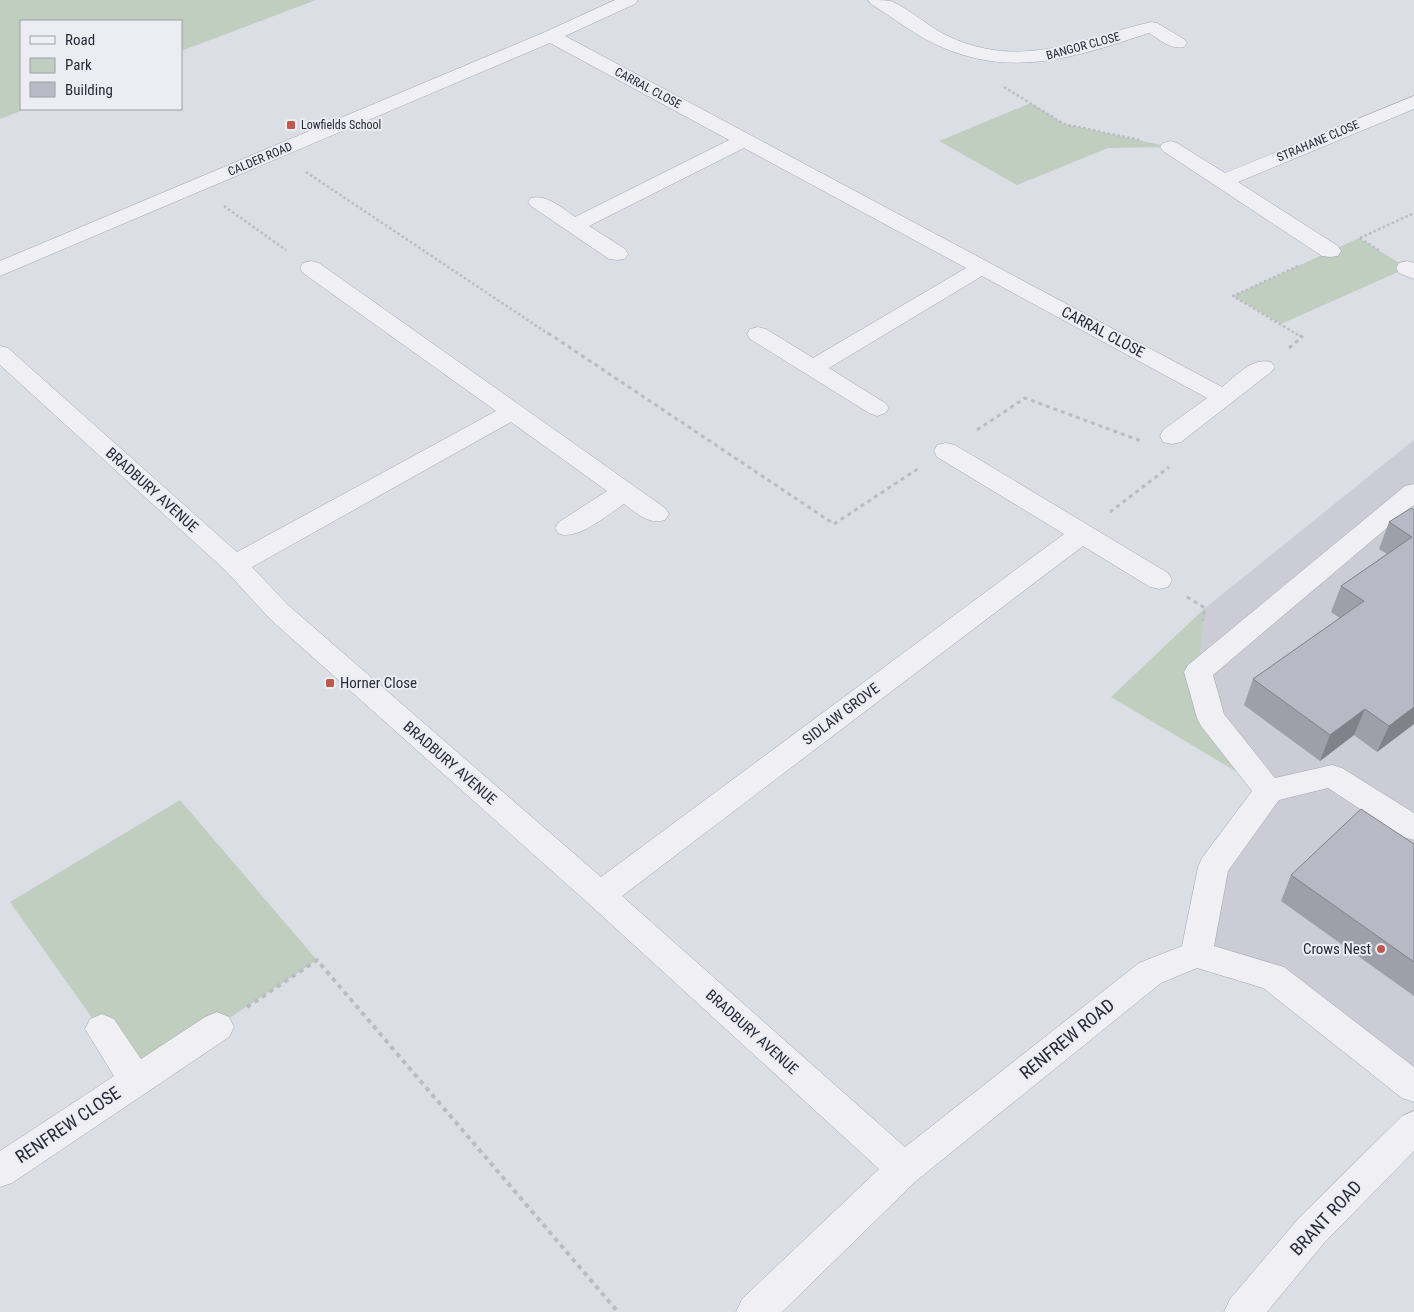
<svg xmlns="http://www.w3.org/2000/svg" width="1414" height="1312" font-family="'Roboto Condensed',sans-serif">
<rect width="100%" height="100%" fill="#dcdee5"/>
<!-- built -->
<path fill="#cbccd5" d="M1414 440V1087L1273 977 1196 954 1213 867 1269 791 1198 672 1205 608Z"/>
<!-- green -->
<path fill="#bfcebf" d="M0 0H316L181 51V21H21V109H26L0 119Z
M1031 103 1064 124 1170 147 1108 148 1017 185 939 141Z
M1359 238 1407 268 1281 324 1233 296Z
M1205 608 1198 672 1269 791 1111 697Z
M180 800 317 960 136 1080 10 902Z"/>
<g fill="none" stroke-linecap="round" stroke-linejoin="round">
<!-- minor casing -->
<g stroke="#a2a4ae" stroke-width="1">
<path id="minor" d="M615 0H638L635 4 565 36 1222 387C1236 376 1252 357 1271 362L1275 367 1271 372 1181 442 1172 444 1163 442 1160 436 1163 430 1207 398 982 276 829 368 885 403 889 408 885 413 877 416 869 413 750 339 747 334 750 329 758 327 766 329 813 358 966 268 744 148 589 226 625 249 628 254 625 259 617 260 609 259 531 206 528 202 531 198C547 194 562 208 575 217L729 140 550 43 0 276V261L545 32Z
M868 0C875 0 885 0 891 1 912 10 929 28 950 37 1023 70 1080 39 1151 22L1157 23 1184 39 1187 43 1184 47C1171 50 1160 40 1149 33 1076 57 1010 80 935 44 912 33 892 17 871 4Z
M1414 96V109L1238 182 1338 246 1341 251 1338 256 1330 257 1322 256 1163 151 1160 147 1163 143 1170 141 1177 143 1225 173Z
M311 261 319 263 665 508 669 514 665 520C648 525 637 513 624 504 607 515 579 540 559 534L555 528 559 522 607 491 511 422 252 567 288 605 601 877 1064 534 937 457 934 451 937 445 946 443 955 445 1168 573 1172 580 1168 587 1159 589 1150 587 1083 546 622 896 905 1147 1139 963 1182 946 1198 867 1202 858 1252 791 1201 726 1197 718 1184 672 1188 665 1405 486 1414 484V505L1213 675 1224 714 1275 778 1332 765 1342 768 1414 813V840L1403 837 1328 788 1279 800 1228 871 1214 946 1284 967 1414 1067V1102L1402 1098 1263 988 1197 968 1161 983 916 1181 782 1312H736L742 1299 879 1169 589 904 270 619 226 571 0 365V346L8 348 237 552 496 411 303 273 300 268 303 263Z
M1407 261 1414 263V279L1399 273 1396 268 1399 263Z
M217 1012 229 1017 234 1027 229 1037 12 1183 0 1187V1151L114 1076 85 1029 90 1019 102 1014 114 1019 141 1059 205 1017Z
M1414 1111V1151L1324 1243 1267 1312H1224L1230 1299 1298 1219 1402 1116Z"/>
</g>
<!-- path-far2 -->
<path stroke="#bbbcc3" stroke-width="2.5" stroke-dasharray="2.5 2.5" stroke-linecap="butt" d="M1004 87 1064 124 1140 140
M306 172 550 335
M224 206 286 250
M1360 238 1414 213
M1360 238 1380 251
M1298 266 1233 296 1298 335"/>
<!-- path-far1 -->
<path stroke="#bbbcc3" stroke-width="3" stroke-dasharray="4 4" stroke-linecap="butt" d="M548 333 834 524 919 468
M1289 348 1302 337 1296 333
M977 430 1025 398 1141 441
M1110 512 1169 467
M1187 597 1205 608 1203 621"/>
<!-- path -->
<path stroke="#bbbcc3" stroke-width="4" stroke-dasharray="4.5 4.5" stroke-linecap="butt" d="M247 1007 317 960 618 1312"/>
<!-- minor -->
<use href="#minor" fill="#efeff4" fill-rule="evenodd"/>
</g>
<!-- wall -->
<path fill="#9d9fa9" d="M1411 508 1414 724 1377 752 1354 735 1320 761 1244 705 1253 679 1340 618 1331 612 1341 586 1387 554 1379 549 1389 522Z
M1414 844V996L1281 901 1291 875Z"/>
<!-- shaded-wall -->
<path fill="#808289" d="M1414 707V724L1377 752 1389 726Z
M1365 709 1354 735 1320 761 1330 735Z"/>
<!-- building -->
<path fill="#b7b9c4" stroke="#808289" d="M1411 508 1414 510V707L1389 726 1365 709 1330 735 1253 679 1364 601 1341 586 1412 537 1389 522Z
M1361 809 1414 844V962L1291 875Z"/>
<!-- markers -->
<g fill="#be594e" stroke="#ebedf3" stroke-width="2">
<rect x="286" y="120" width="10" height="10" rx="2.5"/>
<rect x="325" y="678" width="10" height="10" rx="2.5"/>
<circle cx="1381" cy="949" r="5"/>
</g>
<g text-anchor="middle" stroke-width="4" stroke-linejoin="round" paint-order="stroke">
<!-- far-street labels -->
<g font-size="12" fill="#282a39" stroke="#ebedf3">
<text transform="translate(1083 46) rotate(-15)" y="4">BANGOR CLOSE</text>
<text transform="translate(648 88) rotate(28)" y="4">CARRAL CLOSE</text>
<text transform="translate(1318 141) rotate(-23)" y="4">STRAHANE CLOSE</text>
<text transform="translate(260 159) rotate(-23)" y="4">CALDER ROAD</text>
</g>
<!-- far-poi labels -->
<g font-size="12" fill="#282a39" stroke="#ebedf3" text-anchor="start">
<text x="301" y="129">Lowfields School</text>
</g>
<!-- street labels -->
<g font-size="15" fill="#282a39" stroke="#ebedf3">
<text transform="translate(1103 332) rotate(28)" y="5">CARRAL CLOSE</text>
<text transform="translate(152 490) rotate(42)" y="5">BRADBURY AVENUE</text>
<text transform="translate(841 714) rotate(-37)" y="5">SIDLAW GROVE</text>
<text transform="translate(450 763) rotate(41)" y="5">BRADBURY AVENUE</text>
<text transform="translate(752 1032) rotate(42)" y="5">BRADBURY AVENUE</text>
</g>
<!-- poi labels -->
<g font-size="15" fill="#282a39" stroke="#ebedf3" text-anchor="start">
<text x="340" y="688">Horner Close</text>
<text x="1371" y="954" text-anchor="end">Crows Nest</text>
</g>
<!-- near-street labels -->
<g font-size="18" fill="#282a39" stroke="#ebedf3">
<text transform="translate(1067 1039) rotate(-39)" y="6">RENFREW ROAD</text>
<text transform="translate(68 1125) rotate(-34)" y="6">RENFREW CLOSE</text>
<text transform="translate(1326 1218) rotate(-47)" y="6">BRANT ROAD</text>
</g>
</g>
<!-- legend -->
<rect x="20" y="20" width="162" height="90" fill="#ebedf3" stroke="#9d9fa9"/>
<rect x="30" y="36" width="25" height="8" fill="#efeff4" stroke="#9d9fa9"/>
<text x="65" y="45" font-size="15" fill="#282a39">Road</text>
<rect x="30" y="58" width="25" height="15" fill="#bfcebf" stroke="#9d9fa9"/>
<text x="65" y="70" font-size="15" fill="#282a39">Park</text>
<rect x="30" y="82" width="25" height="15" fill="#b7b9c4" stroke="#9d9fa9"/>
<text x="65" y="95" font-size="15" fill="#282a39">Building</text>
</svg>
